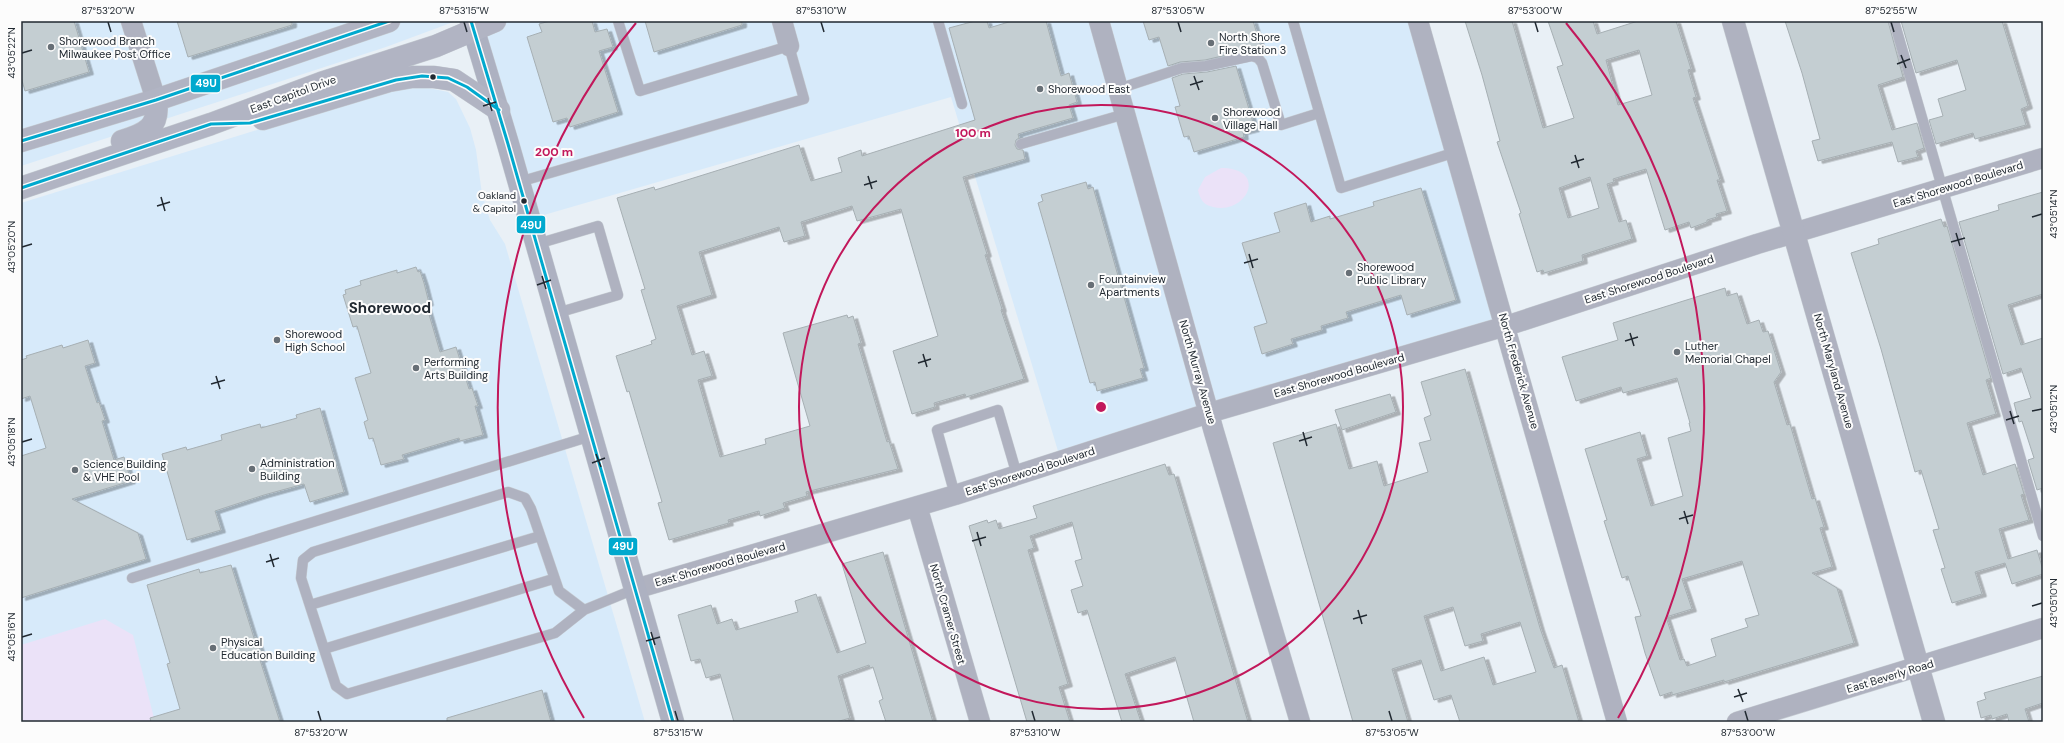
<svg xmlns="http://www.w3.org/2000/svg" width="2064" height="743" font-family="'DM Sans',sans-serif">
<defs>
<filter id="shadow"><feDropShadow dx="4.5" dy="2.5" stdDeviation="0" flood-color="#0004"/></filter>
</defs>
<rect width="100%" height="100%" fill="#e9f0f6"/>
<!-- built -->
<path fill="#d7eafa" d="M21 21H456L386 47 21 166Z
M471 21H1418L1506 326 1061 461 951 97 530 219Z
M419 86 448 92 456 99 470 128 476 150 482 194 490 220 505 244 645 722H21V203L357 99 398 88Z"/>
<!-- green -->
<path fill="#ebe2f8" d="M1221 168C1269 168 1247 215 1213 207 1204 205 1200 200 1198 190L1205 177Z
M105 619 133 635 155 722H21V645Z"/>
<!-- building -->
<path fill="#c4ced2" stroke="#a6afb3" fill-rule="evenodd" filter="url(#shadow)" d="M21 21H74L89 72 25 91 21 77Z
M177 21H292V25L188 57Z
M550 21H592L595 32 607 29 613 47 599 51 618 112 570 127 567 118 553 122 527 37 542 32 539 24Z
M645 21H742V25L654 52Z
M975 21H987L989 28 1012 21H1046L1061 76 1069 73 1077 102 1069 105 1073 118 1018 134 1019 138 1016 140 1015 145 1017 149 1023 150 1025 159 963 177 987 254 985 255 1002 309 1001 310 1024 379 966 397 965 394 934 403 935 407 912 414 893 351 938 336 901 209 857 221 852 206 801 222 805 236 784 242 779 227 699 252 712 295 677 306 692 355 704 351 712 376 698 380 720 457 766 444 765 439 810 426 783 333 847 315 848 318 853 316 861 343 858 344 887 442 889 441 898 469 806 492 807 496 783 503 785 508 760 516 759 511 728 520 729 523 669 540 658 503 662 502 629 391 627 392 616 356 652 344 651 341 656 339 641 290 645 289 617 198 654 187 655 190 799 145 811 181 842 172 838 158 861 150 862 156 975 120 949 28Z
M1143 21H1253L1261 47 1205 60 1180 62 1168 66 1159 37 1149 40Z
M1465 21H1512L1543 128 1574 118 1557 67 1563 65 1548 21H1593L1597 34 1638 21H1676L1691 69 1688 70 1696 97 1693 98 1720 180H1717L1727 211 1716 214 1717 217 1707 220V222L1691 228 1689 222 1665 230 1646 169 1613 179 1614 182 1607 184 1619 222 1626 220 1632 239 1582 255 1583 261 1544 273 1543 270 1537 272 1519 214 1521 213 1497 142 1500 141 1482 75ZM1639 50 1652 95 1618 105 1606 60ZM1590 177 1599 208 1568 218 1559 188Z
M1785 21H1888L1903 77 1878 85 1892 130 1917 123 1924 148 1916 151 1918 157 1898 162 1892 142 1818 161 1812 141 1820 139 1802 73Z
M1901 21H2002L2028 106 2021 109 2026 125 1975 139 1973 133 1936 144 1929 120 1943 116 1938 99 1966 90 1957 60 1916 73Z
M1236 66 1255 129 1243 132 1244 137 1194 152 1189 136 1184 137 1175 107 1180 106 1172 78 1183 74 1207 72Z
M1086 182 1088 189 1093 187 1144 368 1140 369 1143 378 1097 391 1095 382 1090 383 1038 203 1043 201 1041 195Z
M1421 188 1456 300 1407 315 1401 295 1346 312 1348 318 1321 326 1322 330 1291 339 1293 344 1262 354 1254 327 1267 323 1242 243 1280 232 1274 213 1306 203 1311 222 1330 216V219L1374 206 1373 202Z
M2043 192V294L2008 305 2021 345 2043 338V488L2037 490 2028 460 2034 458 2022 421 2019 422 2014 403 2031 398 2021 368 2003 374 1959 222 1999 210 1998 205Z
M1941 219 1944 227 1947 226 1991 378 1986 380 1996 414 1967 423 1983 475 2015 464 2024 494 2021 495 2029 520 1999 529 2008 559 2037 550 2043 570V574L2012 584 2005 563 1975 572 1982 594 1952 603 1941 569 1945 568 1933 530 1939 529 1921 470 1915 472 1881 349 1851 253 1879 244 1878 239Z
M416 267 418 272 420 271 424 283 429 303 426 304 440 352 456 347 469 389 472 388 478 406H475L483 435 460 441 459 438 402 455 404 459 381 465 373 438 369 439 364 422 368 420 355 378 371 373 357 326 353 327 343 295 346 294 345 290 361 285 360 281 397 270V273Z
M1725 288 1727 296 1737 293 1747 324 1759 320 1763 332 1768 331 1781 372 1774 382 1787 425 1790 424 1812 499 1815 498 1824 527 1820 528 1832 567 1812 573 1837 588 1854 643 1724 682V680L1672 695V692L1660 696 1645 653 1635 617 1641 616 1628 576 1622 578 1604 521 1607 520 1585 449 1640 432 1647 456 1637 459 1651 506 1683 496 1668 438 1691 431 1689 423H1690L1677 378 1623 393 1621 387 1576 401 1562 357 1618 340 1613 323ZM1742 561 1759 615 1745 619 1748 627 1711 639 1716 656 1687 666 1684 659 1680 660 1666 617 1692 609 1682 579Z
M88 340 95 363 85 366 97 403 99 402 105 420 102 421 114 460 124 457 131 481 72 499 138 533 146 559 21 598V456L46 448 30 396 21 399V360L27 358 26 356 62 345 63 348Z
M1465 369 1540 628 1554 668 1562 665 1579 722H1460L1451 695 1434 700 1421 660 1392 669 1408 722H1353L1273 443 1336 424 1349 469 1377 461 1384 486 1428 472 1419 443 1431 440 1424 418 1431 415 1421 382ZM1453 607 1465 646 1483 641 1481 634 1520 622 1536 672 1493 685 1484 657 1441 671 1424 616Z
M1390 394 1396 412 1342 430 1335 410Z
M320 408 344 492 310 502 304 484 264 495 215 511 221 530 187 540 162 454 186 447 187 450 222 440 221 435 260 424 261 428 297 418 296 415Z
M1165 464 1169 475 1174 474 1248 722H1194L1175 657 1125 674 1141 722H1122L1087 610 1078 613 1071 590 1083 586 1075 561 1082 559 1072 522 1030 536 1034 548 1028 550 1068 684 1059 687 1070 722H1027L969 526 987 520 988 523 996 520 999 529 1037 518 1033 506Z
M883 552 933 722H886L879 701 883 699 873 667 870 668 869 665 838 676 850 718 836 722H734L720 674 706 678 700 659 691 661 678 615 711 605 717 624 732 619 736 630 798 612 795 601 816 594 837 653 866 643 842 564Z
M231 565 254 638 256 637 263 659 260 660 280 722H151L150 718 180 709 167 664 170 663 147 585 199 569 200 573Z
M2043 676V703L2025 709 2029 722H2009L2007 714 1992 719 1991 715 1981 718 1977 702 1986 699 1984 693Z
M542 690 551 722H447V718Z"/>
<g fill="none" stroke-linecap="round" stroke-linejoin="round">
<!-- service casing -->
<g stroke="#c6ccd2" stroke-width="11">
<path id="service" d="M938 21 962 104
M1293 21 1341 188 1456 152
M1894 21 2043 536
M1118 89 1182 68 1206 66 1252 56 1258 58 1262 63 1281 125 1319 113
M1021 144 1125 114
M519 182 804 99 789 46 640 91 618 21
M537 244 598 226 618 295 557 313
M955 495 937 430 998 410 1017 475
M132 578 591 436
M310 605 540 536
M584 610 559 591 531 509 525 498 508 492 313 552 303 560 301 578 336 686 347 694 555 633 584 610 635 589
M324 649 553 579"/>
</g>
<!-- minor casing -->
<g stroke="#c6ccd2" stroke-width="21">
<path id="minor" d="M131 21 156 100
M782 21 789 46
M1099 21 1214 432 1300 722
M1418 21 1617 722
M917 506 980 722
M635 589 955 495 1209 413 1506 326 1757 244 2043 158
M1737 722 2043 628"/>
</g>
<!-- tertiary casing -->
<g stroke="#c6ccd2" stroke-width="23">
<path id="tertiary" d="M1733 21 1934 722"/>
</g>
<!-- secondary casing -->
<g stroke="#c6ccd2" stroke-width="23">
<path id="secondary" d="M471 21 508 144 673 722"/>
</g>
<!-- primary casing -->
<g stroke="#c6ccd2" stroke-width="23">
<path id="primary" d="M263 119 389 81 412 77H434L454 80 499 110
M21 141 156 100 389 21
M122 141C146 134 160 127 156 100
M21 188 211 124 321 83 436 46 495 21"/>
</g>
<!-- service -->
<use href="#service" stroke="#afb2c0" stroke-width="10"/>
<!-- minor -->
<use href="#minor" stroke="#afb2c0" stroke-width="20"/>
<!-- tertiary -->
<use href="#tertiary" stroke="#afb2c0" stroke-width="22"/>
<!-- secondary -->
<use href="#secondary" stroke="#adb1c1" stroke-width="22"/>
<!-- primary -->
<use href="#primary" stroke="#b1b4c3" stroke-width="22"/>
<!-- bus-1 casing -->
<g stroke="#fcfcfc" stroke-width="6">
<path id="bus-1" d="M471 21 508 144 673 722
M21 141 156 100 389 21
M21 188 211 124 250 123 396 80 422 76 448 78 467 87 499 110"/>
</g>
<!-- bus-1 -->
<use href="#bus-1" stroke="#00a9ce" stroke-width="3"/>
</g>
<!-- ticks -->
<path fill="none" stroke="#212931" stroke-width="1.5" d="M108 22 111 32M464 22 467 32M821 22 824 32M1178 22 1181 32M1535 22 1538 32M1891 22 1894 32M22 53 32 50M1901 55 1906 68M1897 64 1910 59M1194 76 1199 90M1190 85 1203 81M488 98 492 111M483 106 496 102M1575 155 1579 168M1571 163 1584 159M868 176 872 189M864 185 877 181M161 197 165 211M157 206 170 202M2032 217 2042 214M1956 233 1960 246M1951 242 1965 238M22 247 32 244M1249 254 1253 268M1244 263 1258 259M542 276 546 289M537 285 551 280M1630 333 1634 346M1625 341 1638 337M923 354 927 367M918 363 931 359M216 376 220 389M211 384 225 380M2010 411 2014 424M2032 411 2042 409M2006 420 2019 416M1303 432 1307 446M1299 441 1312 437M22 442 32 439M596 454 601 467M592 463 605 458M1684 511 1688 524M1679 519 1693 515M977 532 981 546M972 541 986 537M270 554 274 567M266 562 279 558M2032 606 2042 603M1358 610 1362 624M1353 619 1367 615M651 632 655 645M22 637 32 634M646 641 660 637M1738 689 1743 702M1734 697 1747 693M318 711 321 721M675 711 678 721M1032 711 1035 721M1389 711 1392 721M1745 711 1748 721"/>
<!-- distance rings -->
<g fill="none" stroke="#c2185b" stroke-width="2">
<circle cx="1101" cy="407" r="302"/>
<path d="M584 718A603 603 0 0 1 636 23M1566 23A603 603 0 0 1 1618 718"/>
</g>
<!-- markers -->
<g fill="#676f76" stroke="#fcfcfc" stroke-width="1.5">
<circle cx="1211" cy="43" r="4"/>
<circle cx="51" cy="47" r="4"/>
<circle cx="1040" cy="89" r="4"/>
<circle cx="1215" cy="118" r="4"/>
<circle cx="1349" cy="273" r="4"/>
<circle cx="1091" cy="285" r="4"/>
<circle cx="277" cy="340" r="4"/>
<circle cx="1677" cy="352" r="4"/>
<circle cx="416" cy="368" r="4"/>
<circle cx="252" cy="469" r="4"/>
<circle cx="75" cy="470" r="4"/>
<circle cx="213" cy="648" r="4"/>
</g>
<g fill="#212931" stroke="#fcfcfc" stroke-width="1.5">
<circle cx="433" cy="77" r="3.5"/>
<circle cx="524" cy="201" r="3.5"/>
</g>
<g text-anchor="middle" stroke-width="4" stroke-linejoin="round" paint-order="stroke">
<!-- bus labels -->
<g font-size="10" fill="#212931" stroke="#fcfcfc" text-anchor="end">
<text x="516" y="199">Oakland<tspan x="516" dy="13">&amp; Capitol</tspan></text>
</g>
<!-- poi labels -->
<g font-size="11" fill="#212931" stroke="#fcfcfc" text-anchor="start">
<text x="1219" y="41">North Shore<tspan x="1219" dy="13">Fire Station 3</tspan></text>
<text x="59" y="45">Shorewood Branch<tspan x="59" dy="13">Milwaukee Post Office</tspan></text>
<text x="1048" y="93">Shorewood East</text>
<text x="1223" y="116">Shorewood<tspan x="1223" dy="13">Village Hall</tspan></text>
<text x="1357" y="271">Shorewood<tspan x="1357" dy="13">Public Library</tspan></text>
<text x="1099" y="283">Fountainview<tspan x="1099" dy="13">Apartments</tspan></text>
<text x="285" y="338">Shorewood<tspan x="285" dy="13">High School</tspan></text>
<text x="1685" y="350">Luther<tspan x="1685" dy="13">Memorial Chapel</tspan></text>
<text x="424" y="366">Performing<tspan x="424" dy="13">Arts Building</tspan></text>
<text x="260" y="467">Administration<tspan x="260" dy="13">Building</tspan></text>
<text x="83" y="468">Science Building<tspan x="83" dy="13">&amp; VHE Pool</tspan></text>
<text x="221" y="646">Physical<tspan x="221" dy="13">Education Building</tspan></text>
</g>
<!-- street labels -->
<g font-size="11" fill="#212931" stroke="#fcfcfc">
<text transform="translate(293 94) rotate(-20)" y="4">East Capitol Drive</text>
<text transform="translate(1958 184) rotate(-17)" y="4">East Shorewood Boulevard</text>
<text transform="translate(1649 279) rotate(-18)" y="4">East Shorewood Boulevard</text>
<text transform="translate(1519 371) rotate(74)" y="4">North Frederick Avenue</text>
<text transform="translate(1834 371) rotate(74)" y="4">North Maryland Avenue</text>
<text transform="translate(1198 372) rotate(74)" y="4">North Murray Avenue</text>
<text transform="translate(1339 375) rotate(-16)" y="4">East Shorewood Boulevard</text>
<text transform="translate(1030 471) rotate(-18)" y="4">East Shorewood Boulevard</text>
<text transform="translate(720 564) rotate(-16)" y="4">East Shorewood Boulevard</text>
<text transform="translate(948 614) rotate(74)" y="4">North Cramer Street</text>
<text transform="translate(1890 676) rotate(-17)" y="4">East Beverly Road</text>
</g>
<!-- district labels -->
<g font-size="15" font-weight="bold" fill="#212931" stroke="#fcfcfc">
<text x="390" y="313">Shorewood</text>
</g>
</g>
<circle cx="1101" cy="407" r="6" fill="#c2185b" stroke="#fcfcfc" stroke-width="2"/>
<g font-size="12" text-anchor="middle" font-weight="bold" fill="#c2185b" stroke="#fcfcfc" stroke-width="4" stroke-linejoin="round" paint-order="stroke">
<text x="973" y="137">100 m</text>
<text x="554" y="156">200 m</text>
</g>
<g stroke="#fcfcfc" stroke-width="1.5">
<rect x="190" y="74" width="31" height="19" rx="4" fill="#00a9ce"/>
<rect x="516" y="215" width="30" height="19" rx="4" fill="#00a9ce"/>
<rect x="608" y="537" width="30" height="19" rx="4" fill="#00a9ce"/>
</g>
<g font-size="11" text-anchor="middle" font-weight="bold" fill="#fff">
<text x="206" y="87">49U</text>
<text x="531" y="229">49U</text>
<text x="623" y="550">49U</text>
</g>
<!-- border -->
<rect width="2064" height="743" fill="none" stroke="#fcfcfc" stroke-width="44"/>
<rect x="22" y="22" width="2020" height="699" fill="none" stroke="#212931" stroke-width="1.5"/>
<g font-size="10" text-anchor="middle" fill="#212931">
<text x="108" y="14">87°53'20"W</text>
<text x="464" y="14">87°53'15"W</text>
<text x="821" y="14">87°53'10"W</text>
<text x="1178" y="14">87°53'05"W</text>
<text x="1535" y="14">87°53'00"W</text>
<text x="1891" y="14">87°52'55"W</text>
<text transform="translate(11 53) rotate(-90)" y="4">43°05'22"N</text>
<text transform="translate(2053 214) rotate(-90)" y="4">43°05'14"N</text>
<text transform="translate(11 247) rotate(-90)" y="4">43°05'20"N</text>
<text transform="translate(2053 409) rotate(-90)" y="4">43°05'12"N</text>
<text transform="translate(11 442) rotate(-90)" y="4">43°05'18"N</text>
<text transform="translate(2053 603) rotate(-90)" y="4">43°05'10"N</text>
<text transform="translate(11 637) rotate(-90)" y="4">43°05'16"N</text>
<text x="321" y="736">87°53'20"W</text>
<text x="678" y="736">87°53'15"W</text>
<text x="1035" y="736">87°53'10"W</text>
<text x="1392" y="736">87°53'05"W</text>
<text x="1748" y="736">87°53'00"W</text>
</g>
</svg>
